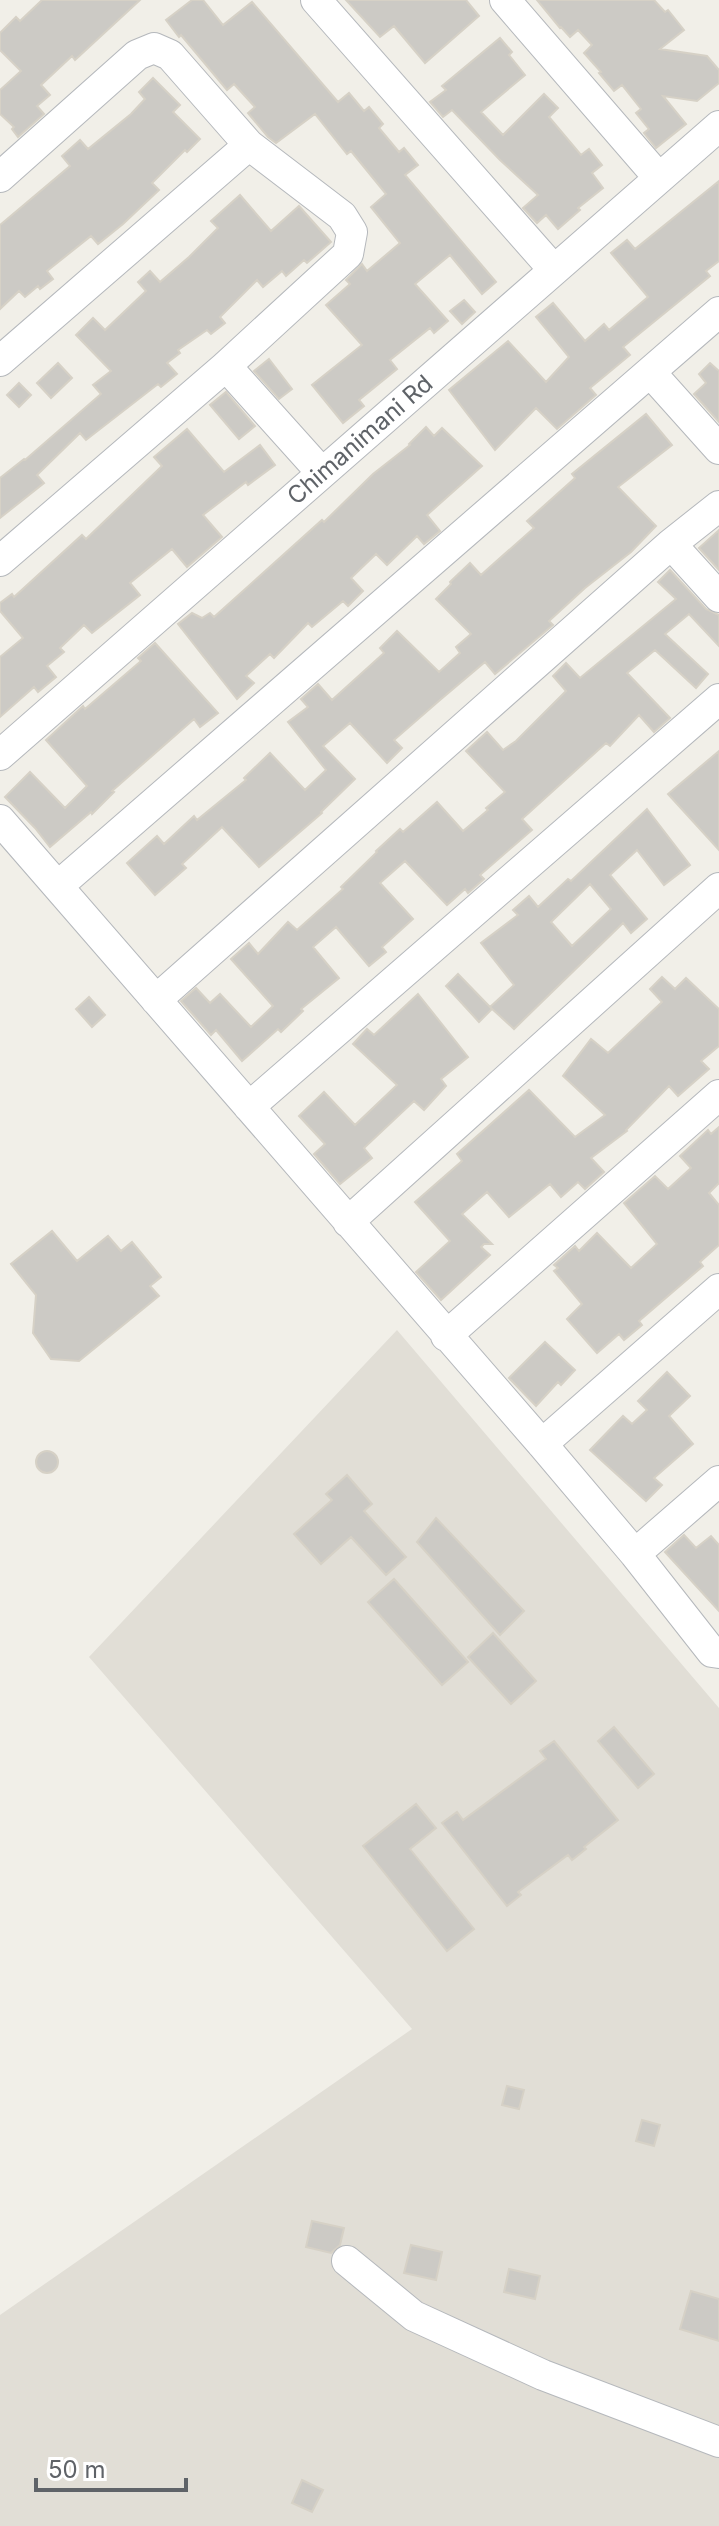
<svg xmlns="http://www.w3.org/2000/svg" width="719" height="2526" font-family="Inter,sans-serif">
<rect width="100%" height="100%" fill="#f1efe8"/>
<!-- education -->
<path fill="#e1ded6" d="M397 1330 719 1708V2526H0V2315L412 2029 89 1657Z"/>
<!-- building -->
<path fill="#cccac5" stroke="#d6d1c6" stroke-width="2" fill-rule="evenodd" d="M42 0H140L75 60 72 56 41 85 50 95 37 106 44 114 18 137 12 129 14 127 0 114V90L21 71 0 50V33L16 17 20 21Z
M192 0H203L223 25 252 2 338 102 349 93 364 111 369 107 383 124 379 128 399 152 404 148 418 165 405 175 496 282 482 294 450 255 415 284 448 321 434 333 430 328 390 360 397 369 359 400 364 406 343 423 312 385 362 345 326 305 350 284 346 280 362 264 367 271 400 243 371 207 386 194 351 151 347 154 315 114 276 143 268 137 248 113 255 107 234 84 227 90 181 35 179 37 166 20Z
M346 0H466L479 16 425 63 394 26 380 37Z
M537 0H654L665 12 668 10 684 30 660 49 707 56 719 70V83L697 101 663 96 686 124 656 148 644 133 649 129 636 113 641 109 622 85 614 91 599 73 601 72 584 53 592 45 578 30 570 37 561 27 560 28Z
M500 38 512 52 509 55 525 75 481 112 503 135 544 94 558 108 549 117 581 155 589 149 602 165 592 173 603 188 578 208 580 210 558 229 546 215 537 223 523 208 538 195 500 160 452 110 443 117 430 102 446 90 442 86Z
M153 78 180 105 173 112 200 139 187 152 185 150 152 183 159 190 123 224 98 244 91 236 47 271 53 279 40 289 38 286 25 297 19 291 0 309V225L70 166 62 156 80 140 88 149 131 114 145 99 139 92Z
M719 181V261L706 271 710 276 623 347 630 355 590 388 596 395 557 429 536 408 495 450 449 390 508 341 546 382 569 357 536 317 553 303 585 341 604 324 609 330 648 297 611 253 627 240 635 249Z
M240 195 271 231 299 206 331 242 307 263 304 260 286 276 282 271 263 287 257 280 220 317 225 323 211 334 207 330 178 350 180 353 167 363 177 374 161 387 158 384 86 440 80 433 37 475 44 483 0 518V478L24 459 25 460 101 394 93 385 111 371 76 335 93 318 105 330 146 291 138 282 150 271 160 282 189 257 218 228 211 221Z
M464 300 475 312 462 324 450 311Z
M269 359 292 389 279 399 254 371Z
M58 363 72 378 51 398 37 383Z
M710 363 719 371V422L694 394 706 383 699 374Z
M19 383 31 395 19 407 7 395Z
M226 392 255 426 239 439 210 405Z
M646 414 672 445 618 487 656 526 631 552 585 588 549 621 553 625 495 674 485 662 440 700 394 740 402 748 387 763 350 723 323 746 355 779 321 812 322 813 259 867 222 827 182 864 186 868 155 895 127 863 157 836 164 844 194 816 197 820 246 780 244 778 270 753 305 790 326 770 288 722 308 707 301 699 318 684 332 700 384 653 380 648 397 631 439 672 460 653 456 647 471 634 436 599 451 584 450 582 470 563 481 575 491 566 534 528 527 521 575 478 572 474Z
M426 427 434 436 442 428 482 466 427 515 440 531 424 544 417 536 387 565 376 554 351 578 363 591 348 606 343 601 312 627 308 623 274 658 270 654 246 676 254 683 237 699 178 624 192 613 202 618 210 613 214 617 322 520 324 522 373 474 410 445 409 444Z
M187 429 224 472 260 445 275 465 248 485 246 482 203 515 222 537 187 567 172 549 130 583 140 595 92 633 84 625 60 648 64 652 47 666 56 677 38 692 34 687 0 717V657L23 638 0 611V603L12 594 14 597 82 535 86 539 162 466 154 457Z
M719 530V570L699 548Z
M670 570 706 609 719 615V646L689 614 665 634 708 674 696 688 655 650 627 673 670 718 654 732 639 715 610 746 606 743 522 819 532 830 480 875 484 879 468 893 465 889 447 905 405 861 380 883 413 919 382 947 386 952 369 966 336 927 313 947 339 978 301 1009 303 1011 281 1032 278 1029 242 1061 216 1030 211 1035 181 1001 196 988 210 1003 220 994 251 1027 273 1006 231 959 249 943 258 954 288 922 297 930 343 889 341 887 377 852 376 851 400 829 403 832 437 802 463 831 488 810 486 808 505 792 466 751 487 732 503 750 516 741 566 691 553 676 566 663 580 678 676 599 658 582Z
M155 643 218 713 200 727 194 719 112 791 114 792 92 814 91 812 50 847 35 828 5 797 30 772 65 808 87 786 46 740 83 706 85 709 141 661 138 658Z
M719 751V850L668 794Z
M647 809 690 865 664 885 637 850 610 875 647 919 631 933 623 923 514 1029 490 1007 514 985 481 943 518 915 513 910 529 896 538 907 568 879 571 881ZM590 884 611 909 572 946 551 922Z
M458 974 492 1009 479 1022 446 986Z
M662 977 675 989 686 978 719 1009V1046L701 1061 709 1069 678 1096 669 1086 626 1130 627 1131 591 1158 604 1172 585 1189 578 1182 561 1197 550 1184 509 1217 487 1192 462 1214 492 1244H484L481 1247 490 1255 441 1300 416 1272 450 1241 415 1202 462 1161 457 1154 529 1090 575 1137 605 1115 563 1076 591 1039 608 1053 662 1002 650 989Z
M418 994 468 1057 441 1079 446 1086 424 1110 414 1101 364 1148 372 1158 340 1184 314 1154 325 1144 299 1116 324 1092 355 1125 397 1085 353 1044 367 1029 374 1035Z
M89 997 105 1015 92 1027 76 1009Z
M719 1127V1183L709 1193 719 1205V1245L700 1262 703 1266 639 1321 642 1325 624 1340 619 1334 597 1353 567 1319 582 1304 554 1271 558 1268 554 1265 575 1246 579 1251 597 1233 631 1268 657 1244 624 1203 655 1176 668 1189 691 1168 680 1156 708 1130 711 1134Z
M52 1231 77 1261 108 1236 121 1251 132 1242 161 1277 150 1286 159 1296 79 1361 51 1359 33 1333 36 1295 11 1264Z
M545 1342 575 1370 561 1385 558 1382 536 1406 509 1378Z
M667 1372 690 1396 669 1416 693 1444 654 1478 662 1485 646 1501 590 1450 623 1416 632 1424 647 1410 638 1401Z
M36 1462a11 11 0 1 1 22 0a11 11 0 1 1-22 0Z
M347 1475 372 1504 364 1511 406 1557 386 1575 351 1537 321 1564 294 1534 332 1500 326 1494Z
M436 1518 524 1611 500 1635 417 1542Z
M684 1535 696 1548 711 1536 719 1545V1611L665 1552Z
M394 1579 468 1662 442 1685 368 1602Z
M493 1633 536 1681 511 1704 468 1657Z
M614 1727 654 1774 638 1788 598 1741Z
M554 1741 618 1820 584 1847 586 1849 572 1860 568 1855 518 1892 521 1895 507 1906 442 1823 457 1812 463 1820 546 1759 540 1751Z
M416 1804 436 1828 410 1849 474 1929 447 1951 363 1846Z
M507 2086 524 2090 519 2109 502 2105Z
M642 2120 660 2125 654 2146 636 2141Z
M312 2221 344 2228 340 2245 331 2253 306 2247Z
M411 2245 442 2252 436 2280 404 2273Z
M509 2269 540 2276 535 2299 504 2292Z
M691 2291 719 2299V2341L680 2329Z
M302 2480 323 2490 312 2512 292 2503Z"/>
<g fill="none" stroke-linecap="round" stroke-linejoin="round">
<!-- minor casing -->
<g stroke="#b5b8bc" stroke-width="32">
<path id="minor" d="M316 0 554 270
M505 0 659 178
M0 177 137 55 154 48 170 55 249 145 0 361
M226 366 322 473
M650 372 719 449
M671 544 719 597
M0 561 226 366 348 254 352 232 342 216 249 145
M0 755 719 126
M0 820 542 1444 635 1554 712 1652 719 1653
M58 886 719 312
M156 1000 671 544 719 506
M249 1107 719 699
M348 1222 719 888
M446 1336 719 1095
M542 1444 719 1289
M635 1554 719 1481
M347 2261 414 2316 543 2375 719 2442"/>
</g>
<!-- minor -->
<use href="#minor" stroke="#fff" stroke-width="30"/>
</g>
<g text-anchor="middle" stroke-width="6" stroke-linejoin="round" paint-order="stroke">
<!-- street labels -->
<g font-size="24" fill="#5f6368" stroke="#fff">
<text transform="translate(360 440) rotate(-41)" y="8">Chimanimani Rd</text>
</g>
</g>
<!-- scale -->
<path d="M36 2478v12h150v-12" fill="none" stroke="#5f6368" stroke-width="4"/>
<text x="48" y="2478" font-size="24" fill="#5f6368" stroke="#ffffff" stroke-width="6" paint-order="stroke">50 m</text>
</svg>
